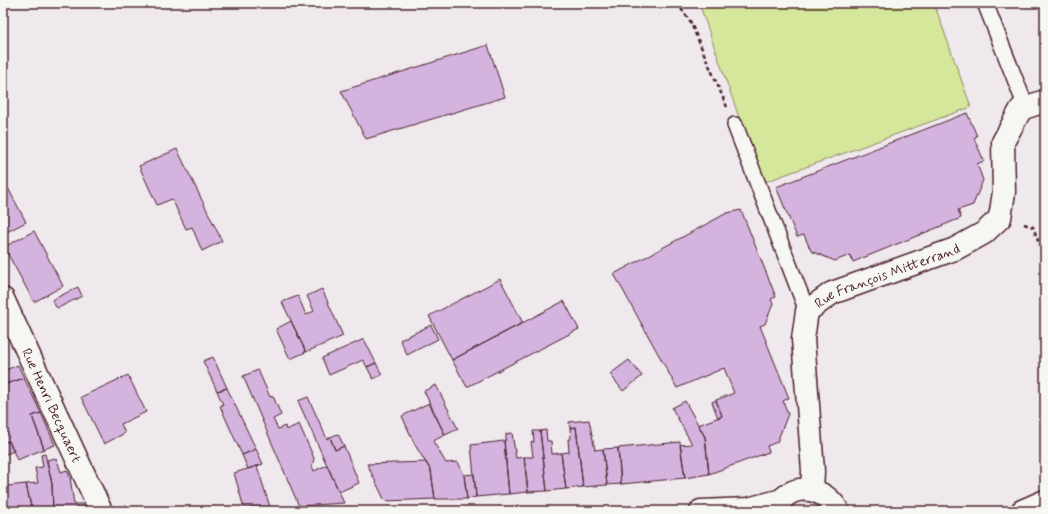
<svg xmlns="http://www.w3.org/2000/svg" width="1048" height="514" font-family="Mynerve,sans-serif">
<rect width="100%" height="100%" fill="#efe9ee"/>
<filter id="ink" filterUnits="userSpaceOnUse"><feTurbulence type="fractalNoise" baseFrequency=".025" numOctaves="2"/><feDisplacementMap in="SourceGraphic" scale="8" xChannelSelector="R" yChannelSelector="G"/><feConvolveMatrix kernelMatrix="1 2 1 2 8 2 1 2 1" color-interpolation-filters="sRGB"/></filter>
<g filter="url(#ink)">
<!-- green -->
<path fill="#d5e79a" stroke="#908362" d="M699 3H934L971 107 762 183Z"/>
<!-- building -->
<path fill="#d4b3df" stroke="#4a1f2b" d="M488 45 505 97 366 139 341 91Z
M967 113 977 136 974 138 984 161 977 164 983 180 973 205 958 210 961 218 853 262 850 255 835 261 811 251 804 235 797 237 776 187Z
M177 149 222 241 202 251 192 227 186 229 172 199 157 205 139 166Z
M8 188 26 222 3 234V190Z
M741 210 776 297 771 299 773 304 765 324 760 326 789 398 783 401 788 414 777 442 767 446 769 452 709 474 705 437 698 425 722 416 716 400 734 393 724 368 677 388 614 274 727 213Z
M34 231 63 286 34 302 4 247Z
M500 279 523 323 452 360 429 316Z
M78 287 82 296 58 308 56 307 52 300Z
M322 289 343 336 306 352 282 302 298 296 306 315 314 311 307 296Z
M564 301 579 329 467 387 452 360Z
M291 321 306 352 290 359 276 329Z
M431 325 438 339 407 355 400 340Z
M364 339 376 363 367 367 363 360 329 375 322 358Z
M213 357 227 388 217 391 203 361Z
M629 360 642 376 623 391 610 374Z
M376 363 382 375 373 379 367 367Z
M18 365 24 378 3 385V371Z
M258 370 270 397 273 396 281 415 273 419 278 429 285 426 286 430 299 424 314 458 312 466 314 471 327 465 344 503 299 506 243 376Z
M128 375 146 412 121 424 125 433 104 444 81 397Z
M24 378 41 413 32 416 44 449 17 460 9 441 3 443V385Z
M436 385 458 429 445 435 424 391Z
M227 388 256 449 242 455 220 406 223 405 217 391Z
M308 397 327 439 330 437 335 450 344 446 359 483 339 492 298 401Z
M716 400 722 416 718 418 712 402Z
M685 401 705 437 709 474 685 478 680 445 692 444 672 408Z
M429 403 445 435 433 441 446 463 458 462 464 475 467 499H435L431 471 415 445 402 416Z
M41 413 55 445 44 449 32 416Z
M589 420 595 450 603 449 607 485 583 487 576 427 570 428 569 422Z
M576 427 583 487 566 489 561 453 569 452 568 439H571L570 428Z
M546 430 547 441H551L552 454 561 453 566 489 547 491 540 431Z
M533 431H540L547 491 528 492 524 457H533L531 442H534Z
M512 433 516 458 524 457 528 492 509 494 504 441 506 440V434Z
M338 434 344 446 335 450 330 437Z
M9 441 14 451 3 455V443Z
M504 441 509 494 476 497 471 445Z
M680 442 685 478 621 484 618 448Z
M618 448 621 484 607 485 603 449Z
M256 449 263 464 248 469 242 455Z
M45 454 52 484 53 511H32L26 484 38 483 35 468 43 467 41 455Z
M54 458 57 460 61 472 67 470 70 477 74 504H83V511H53L52 484 47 460Z
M426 462 431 471 435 499 385 501 367 464Z
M257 466 270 507 244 508 234 473Z
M3 473 7 486 26 484 32 511H3Z
M474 474 476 497 467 499 464 475Z"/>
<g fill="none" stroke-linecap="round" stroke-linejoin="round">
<!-- service casing -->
<g stroke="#4a1f2b" stroke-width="18">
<path id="service" d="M985 3 1026 107
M735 125 807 311"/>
</g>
<!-- minor casing -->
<g stroke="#4a1f2b" stroke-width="25">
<g id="minor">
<path id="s1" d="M3 299 101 511"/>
<path id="s2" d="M812 490 813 471 803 339 807 311 832 293 955 249 984 233 1000 218 1004 192 1003 142 1021 109 1045 101"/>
</g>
</g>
<!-- tertiary casing -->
<g stroke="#4a1f2b" stroke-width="25">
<path id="tertiary" d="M701 511 748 509 782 500
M775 511C788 480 824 485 838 511
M1022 511 1045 501"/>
</g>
<!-- path -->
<path stroke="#4a1f2b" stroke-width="2.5" stroke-dasharray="4 3" stroke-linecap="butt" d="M677 3 690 21 727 107
M1024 224 1033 227 1045 259"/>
<!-- service -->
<use href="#service" stroke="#f6f6f2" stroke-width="15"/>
<!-- minor -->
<use href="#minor" stroke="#f6f6f2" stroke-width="22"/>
<!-- tertiary -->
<use href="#tertiary" stroke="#f6f6f2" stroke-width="22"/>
</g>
</g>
<g text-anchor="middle" stroke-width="3" stroke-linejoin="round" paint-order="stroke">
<!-- street labels -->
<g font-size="14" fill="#4a1f2b" stroke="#f6f6f2">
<text dy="5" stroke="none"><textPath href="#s2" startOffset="268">Rue François Mitterrand</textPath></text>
<text dy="5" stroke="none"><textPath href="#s1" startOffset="117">Rue Henri Becquaert</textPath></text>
</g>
</g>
<!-- margin -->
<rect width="1048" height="514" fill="none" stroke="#f6f6f2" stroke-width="16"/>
<rect x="8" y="8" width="1032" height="498" fill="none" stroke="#4a1f2b" stroke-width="1.5" filter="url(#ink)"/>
</svg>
